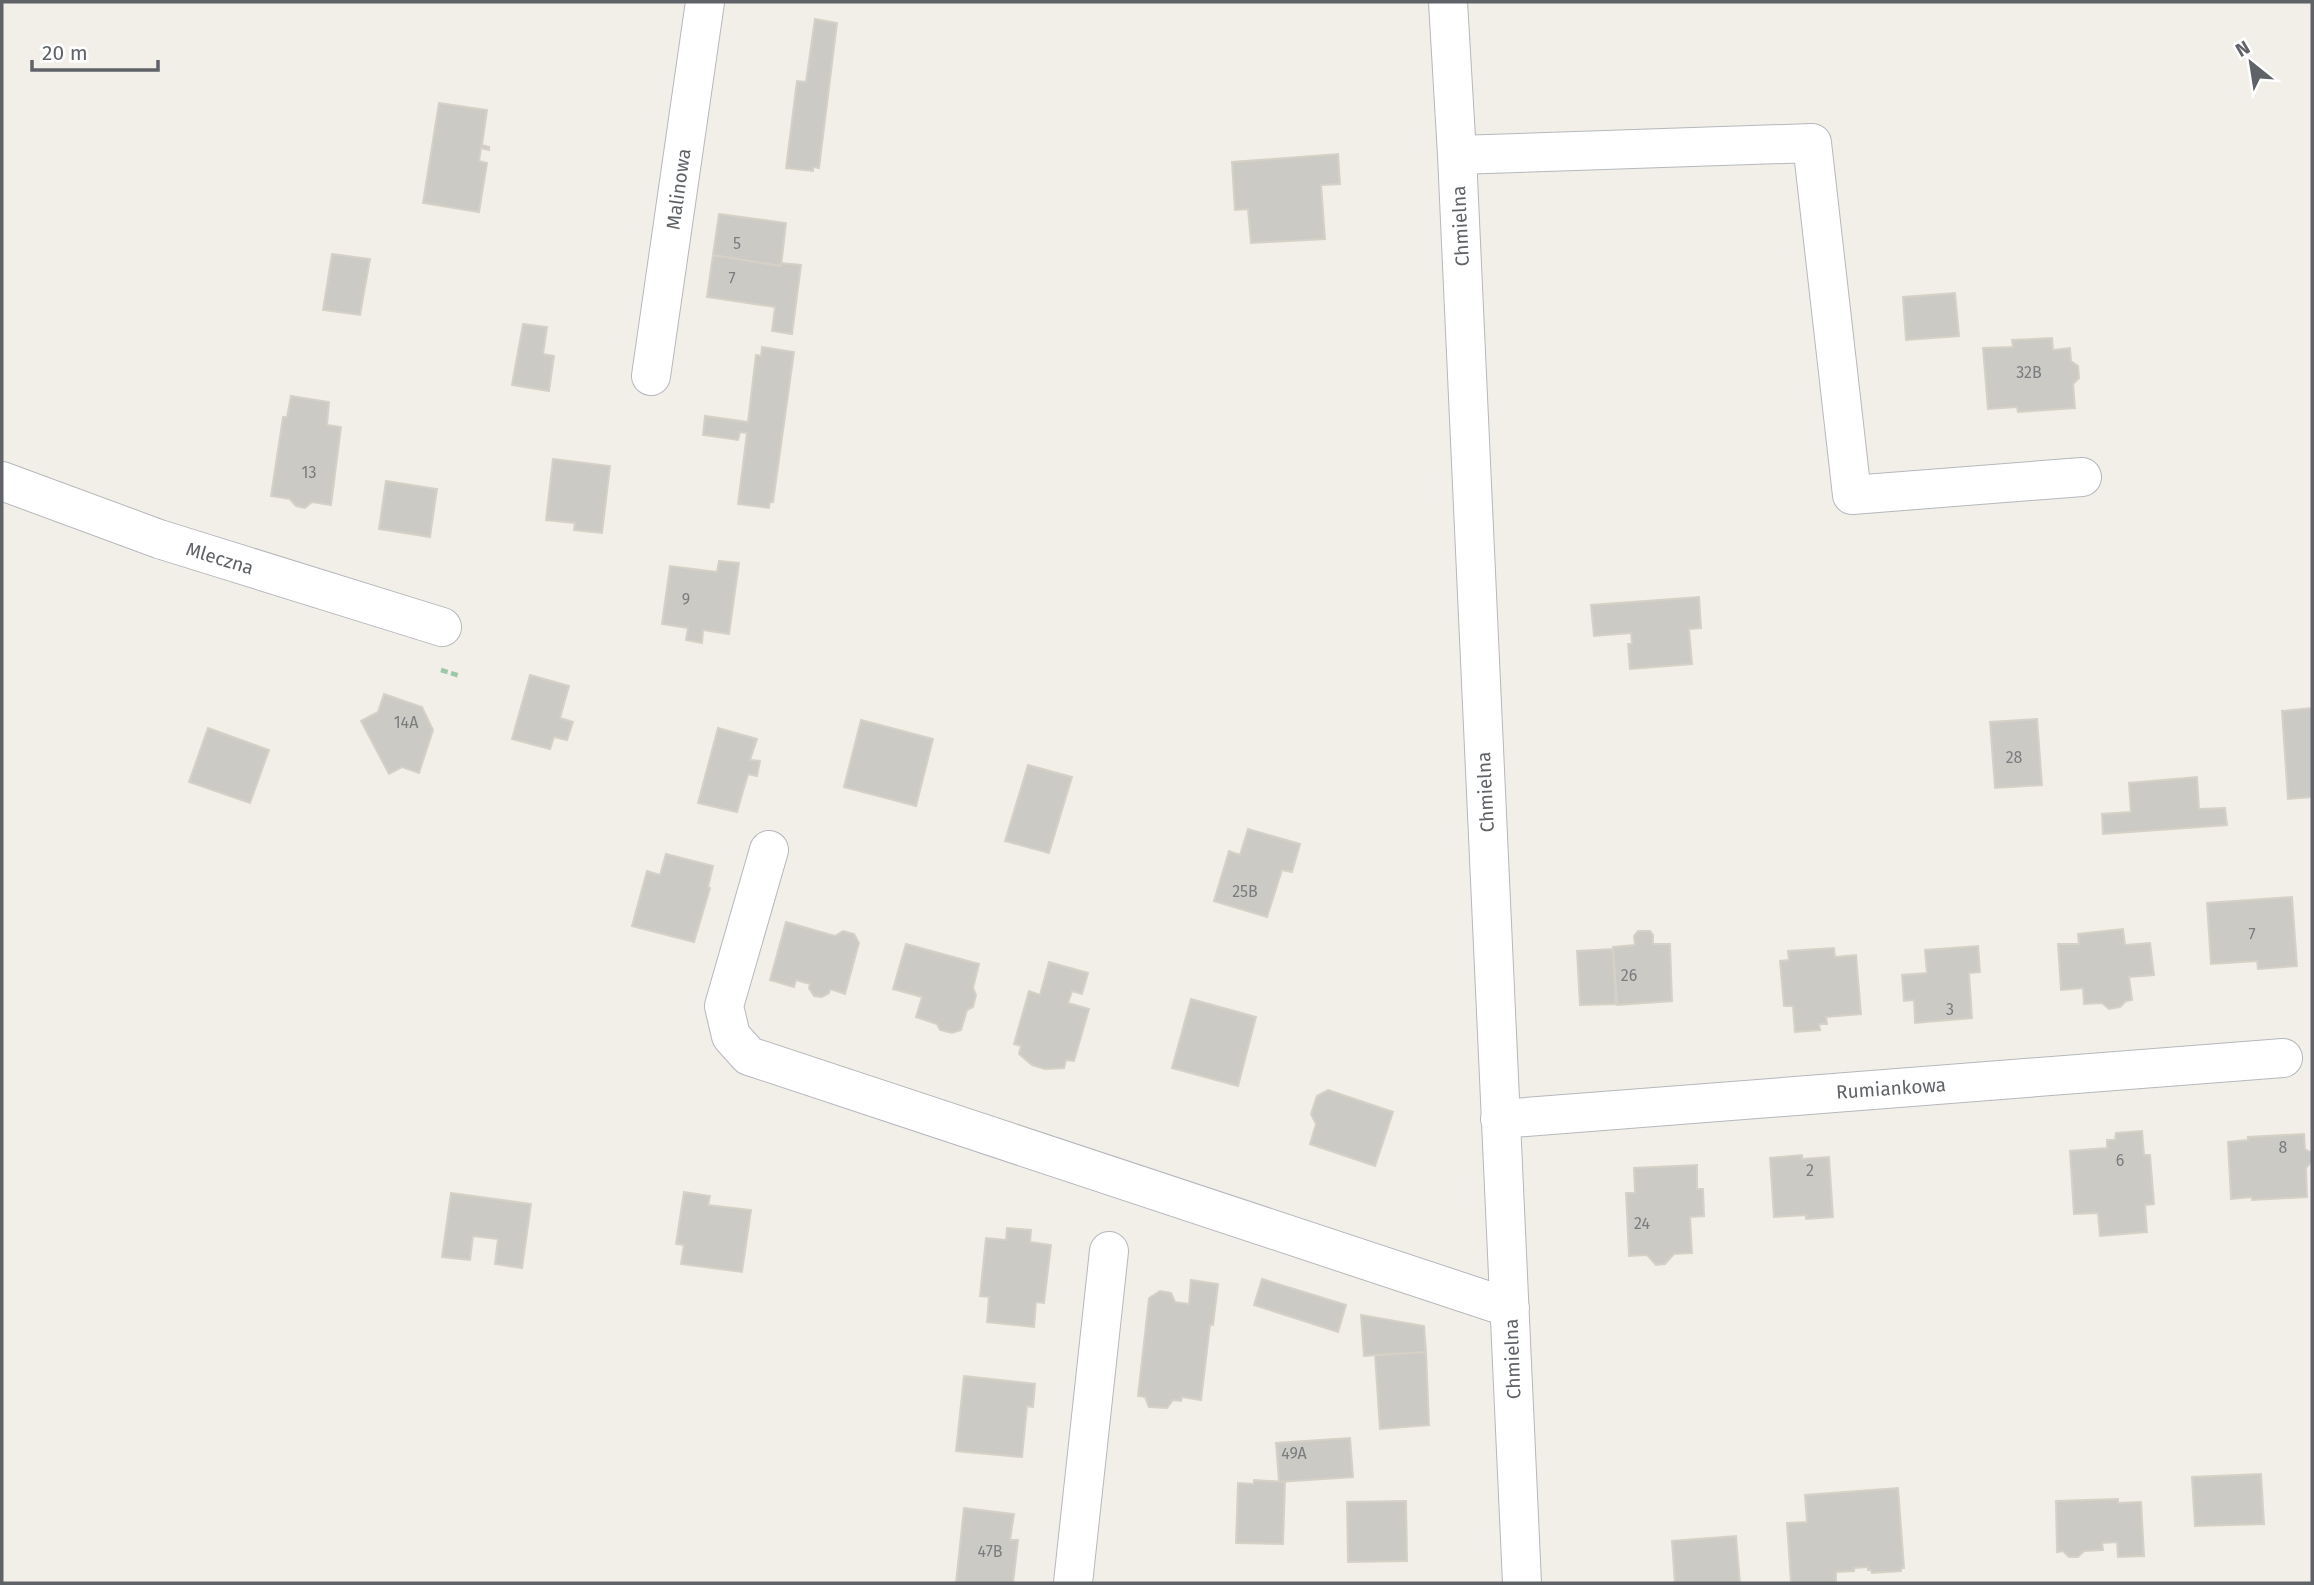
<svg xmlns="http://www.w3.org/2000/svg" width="2314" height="1585" font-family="'Fira Sans',sans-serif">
<rect width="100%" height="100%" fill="#f1efe8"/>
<!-- building -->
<path fill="#cccac5" stroke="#d6d1c6" stroke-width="2" d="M815 19 837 23 819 168 813 167V171L786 168 797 81 806 82Z
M439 103 487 110 482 145 489 147V150L481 148 479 161 487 163 479 212 423 203Z
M1338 154 1340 184 1321 185 1325 239 1251 243 1248 209 1235 210 1232 162Z
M719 214 786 223 781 266 713 255Z
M332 254 370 259 360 315 323 310Z
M713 255 781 266V263L801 265 792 334 772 331 775 307 707 297Z
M1955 293 1959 336 1906 340 1903 297Z
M523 324 547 327 543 354 554 356 549 391 512 385Z
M2052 338 2053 350 2070 348 2071 361 2078 366 2079 378 2073 384 2075 408 2018 412 2017 407 1988 409 1983 348 2013 347 2012 340Z
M762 347 794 352 773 502H770L769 508 738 504 747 433 740 432 738 440 703 435 705 416 748 422 756 355 761 356Z
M291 396 329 402 327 425 341 427 331 505 312 502 305 508 296 506 290 499 271 496 283 417H287Z
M553 459 610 466 602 533 574 530 575 523 546 520Z
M386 481 437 489 430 537 379 529Z
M719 561 739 563 729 634 703 630 702 643 686 640 688 628 662 624 670 566 717 572Z
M1699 597 1701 628 1689 629 1692 664 1630 669 1628 644H1632L1631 633 1594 636 1591 605Z
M530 675 569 686 560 718 573 722 567 740 554 737 550 749 512 739Z
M384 694 422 707 433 730 419 773 402 767 389 774 361 721 378 712Z
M2312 708V797L2288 799 2282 711Z
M2037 719 2042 785 1995 788 1990 722Z
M861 720 933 739 916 806 844 787Z
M208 728 269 750 250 803 189 782Z
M718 728 757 739 750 760 760 761 757 776 748 774 737 812 698 803Z
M1028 765 1072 777 1049 853 1005 841Z
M2197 777 2199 809 2225 808 2227 825 2103 834 2102 814 2131 812 2129 783Z
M1248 829 1300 844 1292 872 1282 870 1267 917 1214 901 1229 851 1240 855Z
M666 854 713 866 708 887 710 888 694 942 632 926 647 871 660 875Z
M2292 897 2297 966 2258 969 2257 961 2211 964 2207 903Z
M786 922 835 936 843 931 854 934 859 943 845 994 830 989 829 993 822 997 814 996 809 988 810 984 796 980 794 987 770 980Z
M2123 929 2125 945 2150 943 2154 975 2129 977 2132 1000 2126 1001 2120 1007 2109 1009 2102 1003 2084 1004 2083 988 2061 990 2058 944H2079L2078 934Z
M1638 931H1650L1653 935V944H1670L1672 1001 1617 1005 1613 947 1635 945 1634 936Z
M906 944 979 964 973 988 976 995 973 1007 967 1010 961 1030 952 1033 940 1030 937 1024 916 1017 922 997 893 989Z
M1978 946 1980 972 1969 973 1972 1018 1915 1023 1914 1000 1904 1001 1902 975 1927 973 1925 950Z
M1834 948 1835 957 1856 955 1861 1014 1826 1017 1827 1024H1819L1820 1030 1795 1032 1793 1006H1784L1780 961 1789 960 1788 951Z
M1613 949 1616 1004 1580 1005 1577 951Z
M1049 962 1088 973 1082 994 1072 991 1068 1003 1089 1009 1074 1061 1066 1060 1064 1068 1045 1069 1032 1065 1019 1054 1021 1046 1014 1044 1029 991 1040 995Z
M1191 999 1256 1017 1238 1086 1172 1068Z
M1328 1090 1393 1112 1375 1166 1310 1144 1316 1124 1311 1114 1317 1096Z
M2142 1131 2144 1155H2150L2154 1204 2145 1205 2147 1232 2100 1236 2098 1213 2074 1214 2070 1151 2107 1148V1140H2115L2116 1133Z
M2304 1134 2305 1149 2312 1153V1161L2306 1168 2307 1197 2252 1200V1197L2231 1199 2228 1142 2248 1140V1137Z
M1802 1155V1159L1829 1157 1833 1217 1806 1219V1215L1774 1217 1770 1158Z
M1697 1165V1189H1703L1704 1216 1690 1217 1692 1253 1674 1254 1665 1264 1656 1265 1647 1255 1629 1256 1626 1193H1635L1634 1168Z
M684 1192 710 1196 708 1205 751 1210 742 1272 681 1264 684 1245 676 1244Z
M451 1193 531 1204 522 1268 495 1264 498 1239 473 1236 470 1260 442 1257Z
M1007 1228 1031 1230 1030 1242 1051 1245 1044 1303 1036 1302 1034 1327 987 1322 989 1297 980 1296 986 1238 1006 1240Z
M1262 1279 1346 1305 1338 1332 1254 1305Z
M1191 1280 1218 1284 1213 1325H1210L1201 1400 1182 1397 1181 1401 1173 1400 1167 1408 1149 1407 1145 1397 1138 1396 1149 1298 1160 1291 1171 1293 1175 1302 1189 1304Z
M1361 1315 1424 1326 1426 1352 1364 1356Z
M1426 1352 1429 1425 1380 1429 1375 1355Z
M964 1376 1035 1384 1033 1407 1027 1406 1022 1457 956 1451Z
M1350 1438 1353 1477 1279 1482 1276 1443Z
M2261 1474 2264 1524 2195 1526 2192 1477Z
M1254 1480 1285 1482 1283 1544 1236 1543 1238 1483 1254 1484Z
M1898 1488 1904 1568H1901V1571L1872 1573 1871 1570H1868V1567L1854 1568V1571L1836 1572V1583H1791L1787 1523 1807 1522 1805 1495Z
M2118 1499V1503L2141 1502 2144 1556 2118 1557 2117 1542 2102 1543 2103 1550 2084 1551 2078 1557H2069L2063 1551 2057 1552 2056 1501Z
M1406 1501 1407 1561 1348 1562 1347 1502Z
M964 1508 1014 1514 1010 1540H1018L1013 1583H956Z
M1736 1536 1740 1583H1675L1672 1541Z"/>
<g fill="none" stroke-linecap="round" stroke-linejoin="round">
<!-- minor casing -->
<g stroke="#b5b8bc" stroke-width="40">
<path id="minor" d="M1448 2 1457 155 1522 1583
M1457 155 1812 143 1852 495 2082 477
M651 376 705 2
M2 481 159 539 442 627
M769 850 724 1006 731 1036 749 1056 1510 1308
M1500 1119 2283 1058
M1073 1583 1109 1251"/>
</g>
<!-- path -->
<path stroke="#9cc7a9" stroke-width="4.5" stroke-dasharray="7 3.5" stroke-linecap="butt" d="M441 670 460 676"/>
<!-- minor -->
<use href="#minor" stroke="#fff" stroke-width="38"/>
</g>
<g text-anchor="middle" stroke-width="5" stroke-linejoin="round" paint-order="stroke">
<!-- number labels -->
<g font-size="16" fill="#7a7d7f">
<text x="737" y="249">5</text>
<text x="732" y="284">7</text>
<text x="2029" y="378">32B</text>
<text x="309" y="478">13</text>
<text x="686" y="605">9</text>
<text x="406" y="728">14A</text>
<text x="2014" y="763">28</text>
<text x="1245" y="897">25B</text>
<text x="2252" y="940">7</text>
<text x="1629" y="981">26</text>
<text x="1950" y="1015">3</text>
<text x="2283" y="1153">8</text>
<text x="2120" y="1166">6</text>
<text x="1810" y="1176">2</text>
<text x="1642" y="1229">24</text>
<text x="1294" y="1459">49A</text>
<text x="990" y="1557">47B</text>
</g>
<!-- street labels -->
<g font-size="19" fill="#5f6368" stroke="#fff">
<text transform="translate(678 189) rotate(-82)" y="7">Malinowa</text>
<text transform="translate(1460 226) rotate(-93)" y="7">Chmielna</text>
<text transform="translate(220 558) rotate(17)" y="7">Mleczna</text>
<text transform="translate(1485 792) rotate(-93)" y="7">Chmielna</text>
<text transform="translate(1891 1088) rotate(-4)" y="7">Rumiankowa</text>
<text transform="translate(1512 1359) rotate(-92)" y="7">Chmielna</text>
</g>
</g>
<!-- border -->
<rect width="2314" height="1585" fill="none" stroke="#5f6368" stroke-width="7"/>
<!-- north arrow -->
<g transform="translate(2251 63) rotate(330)" stroke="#ffffff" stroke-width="5" paint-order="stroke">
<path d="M0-5L12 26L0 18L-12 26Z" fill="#5f6368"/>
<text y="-10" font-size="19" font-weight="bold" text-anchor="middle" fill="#5f6368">N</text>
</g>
<!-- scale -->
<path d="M32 60v10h126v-10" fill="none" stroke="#5f6368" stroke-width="3.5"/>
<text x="42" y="60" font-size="21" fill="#5f6368" stroke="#ffffff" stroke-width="5" paint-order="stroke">20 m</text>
</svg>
